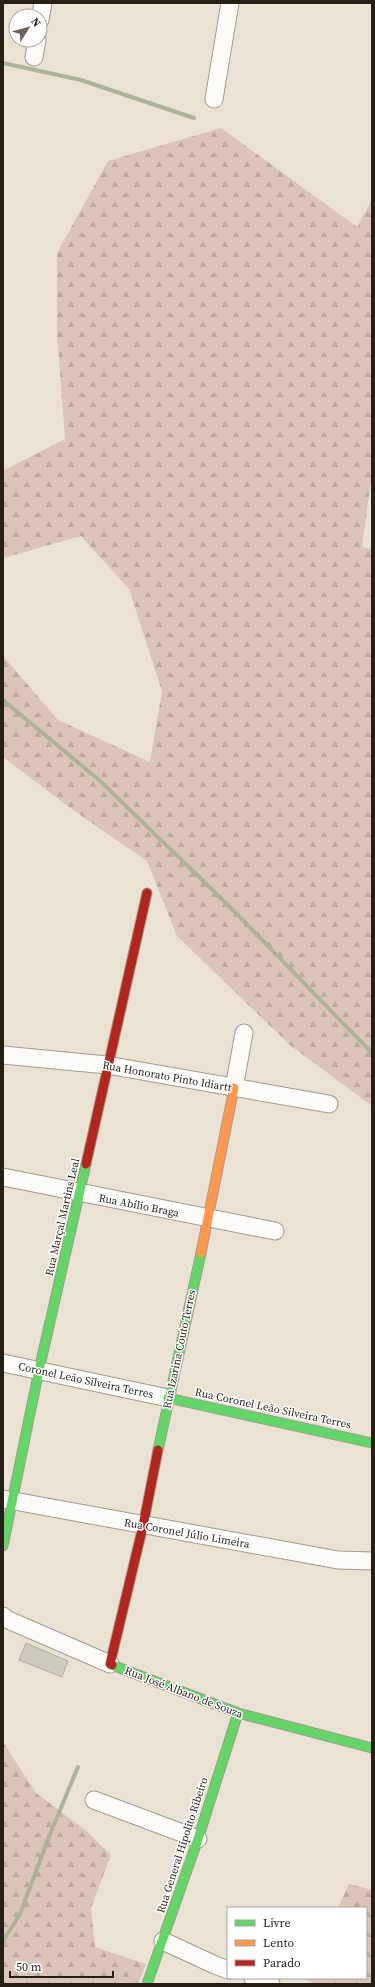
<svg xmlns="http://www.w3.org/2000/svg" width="375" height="1987" font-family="'Source Serif 4',serif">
<defs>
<pattern id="forest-firs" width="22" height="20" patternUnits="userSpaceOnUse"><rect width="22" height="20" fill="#dcc5b8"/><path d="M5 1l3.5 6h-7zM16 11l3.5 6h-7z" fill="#bda99d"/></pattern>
</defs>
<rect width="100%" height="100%" fill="#eae2d3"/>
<!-- forest -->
<path fill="url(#forest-firs)" d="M221 128 357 227 372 199V473L362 547 372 549V1106L291 1046 177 936 147 861 73 810 3 757V656L58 720 150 762 162 691 129 589 81 536 3 558V471L65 439 57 333V253L108 161Z
M3 1742 36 1793 84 1829 111 1855 91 1908 95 1947 146 1964 138 1984H3Z
M349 1884 372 1890V1984H317L304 1979 366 1978V1908H338Z"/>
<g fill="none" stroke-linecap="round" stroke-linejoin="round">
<!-- stream -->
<path stroke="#adb399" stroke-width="4" d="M3 63 81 80 194 118
M3 700 99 780 230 907 372 1053
M3 1941 20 1914 48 1839 78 1767"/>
</g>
<!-- building -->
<path fill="#cfcabe" stroke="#b2aea2" d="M26 1643 68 1661 62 1677 19 1660Z"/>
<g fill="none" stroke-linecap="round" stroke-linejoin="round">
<!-- street casing -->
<g stroke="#a19b90" stroke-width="19">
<path id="street" d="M40 20 43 3
M34 57 37 40
M214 99 230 3
M3 1055 107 1065 329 1104
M234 1088 244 1033
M3 1177 275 1231
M3 1363 168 1398
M3 1499 338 1560 372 1561
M3 1616 6 1619 110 1664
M94 1800 198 1839
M163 1941 215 1965 228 1970
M253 1978 271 1984"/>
</g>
<!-- fast casing -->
<g stroke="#a19b90" stroke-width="11">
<path id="fast" d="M168 1398 372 1443
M158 1450 201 1253
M3 1546 39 1370 86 1164
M112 1665 238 1713 372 1748
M147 1984 198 1839 238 1713"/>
</g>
<!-- slow casing -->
<g stroke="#a19b90" stroke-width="11">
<path id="slow" d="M201 1253 234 1088"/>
</g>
<!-- jam casing -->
<g stroke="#a19b90" stroke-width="11">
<path id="jam" d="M86 1164 147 893
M112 1665 110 1664 143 1526 158 1450"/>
</g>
<!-- street -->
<use href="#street" stroke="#fcfbf8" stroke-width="17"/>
<!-- fast -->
<use href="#fast" stroke="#63d668" stroke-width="9"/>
<!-- slow -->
<use href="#slow" stroke="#ff974d" stroke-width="9"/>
<!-- jam -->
<use href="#jam" stroke="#b3261e" stroke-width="9"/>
</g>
<g text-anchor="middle" stroke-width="3" stroke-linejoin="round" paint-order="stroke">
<!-- street labels -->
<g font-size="11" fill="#251f16" stroke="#fff">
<text transform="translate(167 1076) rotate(10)" y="4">Rua Honorato Pinto Idiartt</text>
<text transform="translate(139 1205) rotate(11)" y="4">Rua Abílio Braga</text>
<text transform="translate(62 1217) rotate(-77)" y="4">Rua Marçal Martins Leal</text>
<text transform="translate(179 1349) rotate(-78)" y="4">Rua Izarina Couto Terres</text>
<text transform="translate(86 1380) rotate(12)" y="4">Coronel Leão Silveira Terres</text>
<text transform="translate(273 1408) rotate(12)" y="4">Rua Coronel Leão Silveira Terres</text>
<text transform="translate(187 1533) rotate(10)" y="4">Rua Coronel Júlio Limeira</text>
<text transform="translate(184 1692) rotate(21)" y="4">Rua José Albano de Souza</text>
<text transform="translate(182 1845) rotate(-72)" y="4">Rua General Hipolito Ribeiro</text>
</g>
</g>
<!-- border -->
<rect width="375" height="1987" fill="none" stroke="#251f16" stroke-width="8"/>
<!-- legend -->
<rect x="227" y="1907" width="140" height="72" fill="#ffffff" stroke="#a8a5a2"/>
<rect x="235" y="1920" width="20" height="6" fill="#63d668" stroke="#a8a5a2"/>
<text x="263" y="1927" font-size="12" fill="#251f16">Livre</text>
<rect x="235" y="1940" width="20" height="6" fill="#ff974d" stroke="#a8a5a2"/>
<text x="263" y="1947" font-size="12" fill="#251f16">Lento</text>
<rect x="235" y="1960" width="20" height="6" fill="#b3261e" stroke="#a8a5a2"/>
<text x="263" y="1967" font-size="12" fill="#251f16">Parado</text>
<!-- north arrow -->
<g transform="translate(28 28) rotate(53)"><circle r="19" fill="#ffffff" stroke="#a8a5a2"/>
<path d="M0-3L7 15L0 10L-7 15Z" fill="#6a6358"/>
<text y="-6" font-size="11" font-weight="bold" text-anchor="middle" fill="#251f16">N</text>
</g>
<!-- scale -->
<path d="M10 1971v6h103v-6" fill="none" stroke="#251f16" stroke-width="2"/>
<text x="16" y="1971" font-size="12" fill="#251f16" stroke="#ffffff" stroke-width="3" paint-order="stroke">50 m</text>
</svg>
